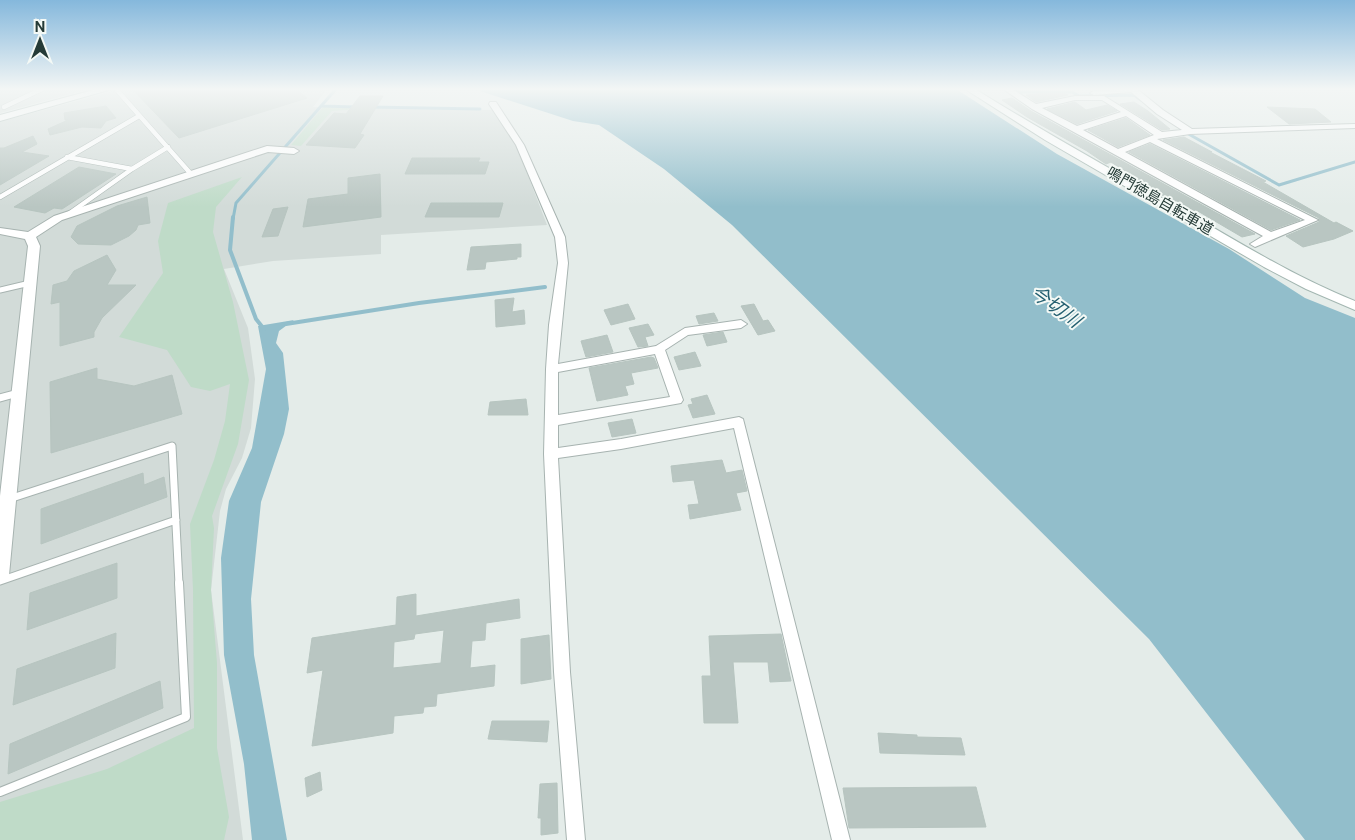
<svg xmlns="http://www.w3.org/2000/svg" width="1355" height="840" font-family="'Public Sans','Noto Sans JP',sans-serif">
<rect width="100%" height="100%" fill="#e4ece9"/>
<!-- built -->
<path fill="#d2dbd8" d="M0 89H89L0 113Z
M120 89H327L313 107 492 110 517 147 547 225 381 235V254L273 261 224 269 248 328 255 379 251 428 242 458 226 489 220 511 211 590 243 840H0V122Z"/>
<!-- green -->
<path fill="#bfdbc8" d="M323 107 374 108 332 111 301 146 291 145Z
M242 177 216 207 213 232 233 302 249 380 238 444 212 516 214 528 211 590 217 663V748L229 817 224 840H0V802L107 769 194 728 193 590 190 524 214 460 225 421 230 384 210 391 191 387 167 350 119 337 163 273 158 241 168 203Z"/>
<!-- water -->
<path fill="#92becb" d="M481 89H956L1057 154 1229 249 1305 298 1355 318V840H1305L1149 639 732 225 664 169 599 125 573 121 480 91Z
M294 320 279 331 276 343 283 353 289 409 284 434 261 502 251 599 254 655 287 840H252L244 764 224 655 221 558 229 501 252 448 266 369 258 326Z"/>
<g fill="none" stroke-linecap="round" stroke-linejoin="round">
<!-- stream-far1 -->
<path stroke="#92becb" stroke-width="3" d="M1013 89 1017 92H1072L1079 96 1134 95 1141 100
M322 106 356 107
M371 107 480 109
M1185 132 1279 185 1355 162
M233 219 236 203 336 89"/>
<!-- stream -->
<path stroke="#92becb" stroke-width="4" d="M233 217 230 250 256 319 264 329
M286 324 419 303 545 287"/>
</g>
<!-- building -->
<path fill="#b9c6c2" stroke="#b7c5c0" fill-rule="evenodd" d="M132 89H296L307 98 179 138Z
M1048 93H1065L1068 95 1036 102 1026 95Z
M360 96H383L360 134 364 135 355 148 306 145 334 113 346 114Z
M1012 98 1031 111 1255 234 1242 237 1196 210 1192 211 1175 201 1173 202 1111 162 1106 164 1087 151 1027 117 1002 100Z
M1075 102 1086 110 1107 105 1117 111 1077 124 1047 109Z
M1134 102 1148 111 1170 129 1162 130 1120 104Z
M106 106 116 118 106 121 101 128 82 127 50 135 48 129 68 120H65L64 113Z
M1267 107 1315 109 1331 122 1289 124Z
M1126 118 1150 135 1118 147 1088 130Z
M33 136 37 144 22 152 49 156 0 185V148H4Z
M1184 137 1212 152H1210L1266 181 1263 182 1334 223 1336 222 1353 231 1334 239 1303 247 1286 236 1319 222V218L1163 140Z
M1150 144 1300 220 1271 230 1129 152Z
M412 158H480L478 162H489L485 174H405Z
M79 167 116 174 62 209 54 208 45 213 14 207Z
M380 174 381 217 303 227 308 199 348 194V178Z
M147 197 150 223 138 225 136 230 129 236 111 245 78 244 71 237 77 226 117 206Z
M431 203H503L499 217H425Z
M288 207 278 236 262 237 273 209Z
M521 244V257H517V259L486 262 485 269 467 270 471 247Z
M107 255 116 270 107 285H136L102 318 94 332V337L60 346V302L51 304 53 285 67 281 74 271Z
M514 298 512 312 524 310 525 324 496 327 495 300Z
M628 304 635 319 611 325 604 310Z
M754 304 763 321 768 320 775 331 758 335 741 306Z
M714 313 718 321 699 324 696 316Z
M648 324 654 335 645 337 648 346 638 347 629 328Z
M723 332 727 342 707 346 703 335Z
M607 335 613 352 586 357 581 341Z
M695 352 701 366 679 370 674 357Z
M651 357 654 358 658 368 631 373 634 384 625 386 628 395 597 401 589 368Z
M97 368V379L134 386 172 375 182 414 51 453 50 382Z
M707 395 715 414 693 418 688 405 693 404 691 399Z
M526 399 528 415H488L490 402Z
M632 419 636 433 612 437 608 423Z
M722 460 726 473 742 470 747 491 736 493 741 510 690 519 688 505 699 504 694 480 673 482 671 466Z
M143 473 144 485 164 477 167 497 41 544V509Z
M117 563V598L27 630 30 593Z
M416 594V616L519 599 520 618 486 623 485 640 472 641 470 668 495 665 494 686 437 694 436 706 424 707 423 713 394 716 393 733 312 746 323 670 307 673 312 638 396 625 397 597ZM444 630 441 663 393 668 394 642 414 639 415 634Z
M116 633 115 668 13 705 17 669Z
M781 634 791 681 770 682 768 662H733L738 723H704L702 676H711L709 636Z
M549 635 551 679 521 684V639Z
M160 681 163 708 8 774 10 744Z
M492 721H549L547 742 488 739Z
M878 733 917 735V737L961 738 965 755 880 753Z
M320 772 322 790 307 797 305 778Z
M557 783 558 833 541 835V818H538L540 784Z
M976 787 986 827 849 828 843 788Z"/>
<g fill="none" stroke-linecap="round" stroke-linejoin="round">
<!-- service-far3 casing -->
<g stroke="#a7b3b0" stroke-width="5.5">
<path id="service-far3" d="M116 89 191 174
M4 107 42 89
M67 157 132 169 168 147
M0 197 139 116
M70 213 132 169"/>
</g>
<!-- service-far2 casing -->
<g stroke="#a7b3b0" stroke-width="7">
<path id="service-far2" d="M0 290 30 283"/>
</g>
<!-- service-far1 casing -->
<g stroke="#a7b3b0" stroke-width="9">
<path id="service-far1" d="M0 398 18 393
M9 499 172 446 179 584
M0 581 176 520"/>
</g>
<!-- service casing -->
<g stroke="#a7b3b0" stroke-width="10">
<path id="service" d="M0 792 186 717 179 583"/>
</g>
<!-- minor casing -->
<g stroke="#a7b3b0" stroke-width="2">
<path id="minor" d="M1003 89H1012L1036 104 1075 96H1104L1162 132 1182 130 1157 114 1131 92 1094 95 1090 93 1094 91 1137 89 1163 110 1192 129 1355 124V128L1190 134 1157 139 1318 220 1255 247 1250 244 1263 236 1032 109ZM1075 100H1102L1121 112 1077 126 1042 108ZM1126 116 1154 135 1118 149 1083 130ZM1150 142 1305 220 1271 232 1125 152Z
M490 102H496L524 145 565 237 568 263 558 364 656 346 685 328 741 320 747 324 741 328 688 335 665 350 683 400 681 403 558 425V448L621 439 739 417 743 419 850 840H832L734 428 621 449 558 458 570 672 585 840H567L554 672 544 454 546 369 549 325 558 263 555 237 516 145 489 104ZM655 354 670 397 558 415V372Z"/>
</g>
<!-- tertiary casing -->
<g stroke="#a7b3b0" stroke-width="2">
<path id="tertiary" d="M267 146 294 148 299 151 294 154 268 152 62 220 36 237 40 246 9 575 6 581 0 583V496L28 246 25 239 0 234V228L28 232 54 216Z"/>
</g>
<!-- secondary casing -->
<g stroke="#a3b6b1" stroke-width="2">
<path id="secondary" d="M97 89H112L0 121V115Z
M965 89H975C1044 132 1114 171 1185 211 1240 243 1295 277 1355 301V310L1306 289 1264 267 1045 140Z"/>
</g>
<!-- service-far3 -->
<use href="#service-far3" stroke="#fff" stroke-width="4.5"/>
<!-- service-far2 -->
<use href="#service-far2" stroke="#fff" stroke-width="5"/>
<!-- service-far1 -->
<use href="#service-far1" stroke="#fff" stroke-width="7"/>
<!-- service -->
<use href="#service" stroke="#fff" stroke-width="8"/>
<!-- minor -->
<use href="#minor" fill="#fff" fill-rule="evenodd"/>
<!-- tertiary -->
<use href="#tertiary" fill="#fff" fill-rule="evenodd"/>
<!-- secondary -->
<use href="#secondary" fill="#fff" fill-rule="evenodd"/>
</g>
<!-- sky -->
<linearGradient id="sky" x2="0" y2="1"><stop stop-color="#85b8dc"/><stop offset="0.43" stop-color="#f3f6f5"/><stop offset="1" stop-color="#f3f6f5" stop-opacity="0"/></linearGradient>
<rect width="1355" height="207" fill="url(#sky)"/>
<g text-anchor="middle" stroke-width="4" stroke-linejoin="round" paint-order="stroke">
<!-- far-street labels -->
<g font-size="15" fill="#253b37" stroke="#f4f9f6">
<text transform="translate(1160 201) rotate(30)" y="5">鳴門徳島自転車道</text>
</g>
<!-- water labels -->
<g font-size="19" font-style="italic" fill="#256071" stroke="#f4f9f6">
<text transform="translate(1056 306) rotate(36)" y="7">今切川</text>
</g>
</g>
<!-- north arrow -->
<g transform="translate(40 40)" stroke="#f4f9f6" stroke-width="4" paint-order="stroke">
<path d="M0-4L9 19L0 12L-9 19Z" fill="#253b37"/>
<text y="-8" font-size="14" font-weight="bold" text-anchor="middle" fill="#253b37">N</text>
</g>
</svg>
